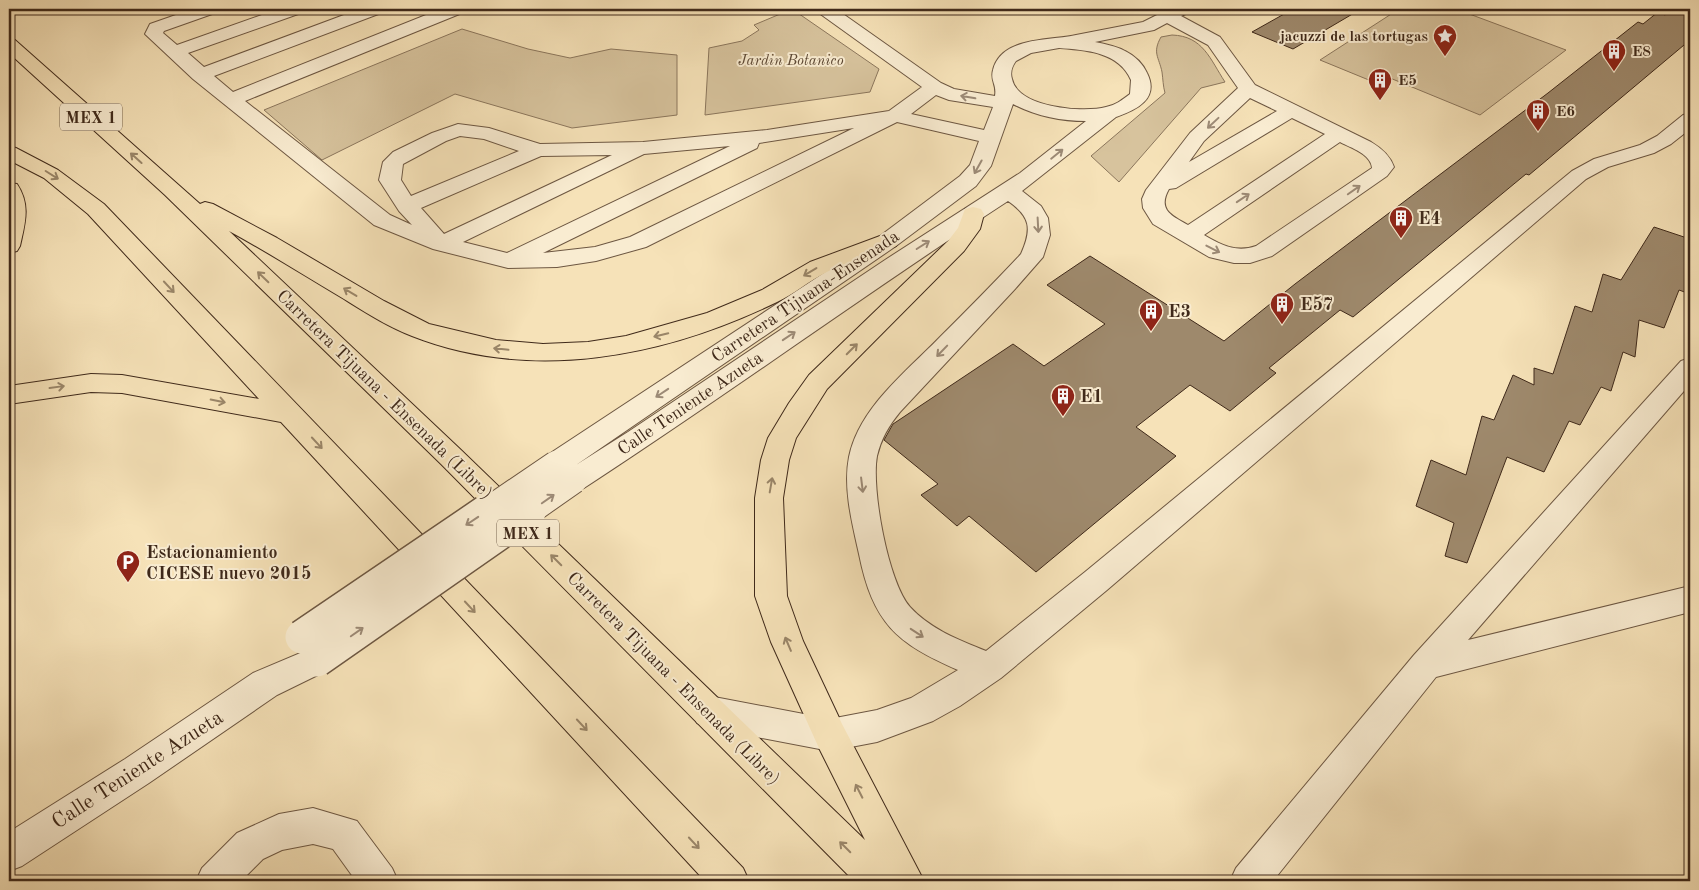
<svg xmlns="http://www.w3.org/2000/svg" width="1699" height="890" font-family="'Old Standard TT',serif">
<rect width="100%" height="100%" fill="#f6e2b8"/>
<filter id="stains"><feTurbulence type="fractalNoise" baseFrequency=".004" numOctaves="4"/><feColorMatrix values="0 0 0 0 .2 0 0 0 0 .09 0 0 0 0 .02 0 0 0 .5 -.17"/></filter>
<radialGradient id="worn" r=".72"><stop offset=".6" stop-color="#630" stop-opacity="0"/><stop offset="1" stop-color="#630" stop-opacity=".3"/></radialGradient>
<!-- green -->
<path fill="#d7c39d" stroke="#8b765c" d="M792 9 879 69 870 92 705 115 709 48 742 41 759 30 754 25Z
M1399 9H1456L1566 50 1480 115 1390 78 1381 85 1320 60Z
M462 29 528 49 570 58 611 49 677 55V115L572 128 455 94 322 160 264 110Z
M1172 35C1203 36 1210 59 1225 82L1201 88 1119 182 1091 156 1165 93C1163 86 1163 79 1162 72 1159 57 1152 53 1161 37Z"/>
<!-- building -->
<path fill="#9e896c" stroke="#3f291a" d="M1293 9H1361L1293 49 1252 32Z
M1672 9H1690V40L1529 175 1526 174 1353 317 1340 310 1269 368 1276 373 1230 411 1190 385 1136 427 1176 456 1036 572 969 516 957 526 921 495 938 484 884 440 893 424 1013 344 1044 366 1105 324 1047 285 1090 256 1224 341 1295 284 1548 93 1638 22 1643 24 1658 12 1665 15Z
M1654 227 1690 239V294L1679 290 1664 328 1639 320 1635 357 1623 352 1611 391 1601 387 1580 425 1569 421 1544 472 1507 457 1467 563 1445 556 1454 523 1416 506 1431 460 1466 475 1482 416 1494 420 1513 375 1534 385V368L1553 374 1575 306 1592 312 1603 274 1621 280Z"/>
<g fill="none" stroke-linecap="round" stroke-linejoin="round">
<!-- minor casing -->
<g stroke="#6d5742" stroke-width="2">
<path id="minor" d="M193 9H218L215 13 164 31 163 33 177 45 279 9H304L301 13 188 53 204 67 360 9H384L381 13 214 76 233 92 441 9H465L462 13 245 101 390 215 412 225 399 211 379 180 383 162 393 152 432 133 458 124 489 128 540 144 643 142 767 130 889 111 922 87 819 13 816 9H836L941 83 954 89 995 96C997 84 990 81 993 70 1001 36 1051 41 1076 35L1143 22 1169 9H1191L1188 13 1181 16 1220 37 1255 85 1371 142C1381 148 1390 155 1394 167L1387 176 1272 256 1250 263H1234L1209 257 1153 224 1143 208 1142 199 1146 190 1190 133 1238 88 1208 45 1167 23 1154 30 1095 42C1105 44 1116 46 1125 51 1135 56 1143 64 1147 73 1160 99 1136 110 1116 117L1022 191 1041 206 1048 218 1050 235 1043 257 1015 289 900 412C889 425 881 439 877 456 871 488 888 582 910 607 930 629 959 640 986 651L1085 572 1572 171 1594 159 1640 145 1657 136 1683 115 1690 113V129L1671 144 1654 153 1608 167 1586 179 1107 590 1001 678 960 706 933 721 877 742 830 751 709 728 697 723 692 712 697 701 709 696 830 719 877 710 911 698 958 670C896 643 873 623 859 554 852 523 843 488 849 457 859 408 906 372 939 338 967 310 994 283 1021 254 1032 229 1031 217 1008 201 865 294 727 395 584 488L574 491 564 488 560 480 564 472 556 475 546 472 542 464 546 456 880 236 960 176 970 165 979 141 897 122 646 247 596 261 557 267 508 268 433 249 374 225 193 79 145 34 150 24ZM1059 48C1086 50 1119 52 1131 80L1130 94C1122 100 1116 105 1106 107 1084 113 1018 108 1012 79 1010 73 1012 66 1016 61L1031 53ZM936 95 949 100 993 107 984 130 911 114ZM1250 98 1277 111 1189 162 1204 141ZM1013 104C1036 116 1060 121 1086 121L1020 173 885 260 628 432 576 465 896 246 976 186 991 166ZM1292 118 1325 134 1188 225C1172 216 1157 210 1169 189L1176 188ZM854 128 630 237 595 247 543 253 757 148 759 143ZM460 136 484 139 519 151 411 196 401 180 403 164 446 141ZM1340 142C1351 148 1371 154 1372 168L1256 246C1236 253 1221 245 1204 235ZM730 146 507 253 463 242 644 154ZM612 155 444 234 421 208 541 156Z
M1690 358V384L1468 640 1690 586V612L1436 677 1273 881H1230L1236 868 1414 655 1681 361Z
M317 646 328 650 333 660 328 670 277 695 149 783 22 866 9 871V832L125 759 253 673Z
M313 808 357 821 392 868 398 881H356L333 849 313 844 282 850 263 859 241 881H196L202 868 237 833 279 814Z"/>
</g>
<!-- highway casing -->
<g stroke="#3f291a" stroke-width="2">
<path id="highway" d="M9 39 15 40 200 204 205 202 213 204 277 238 384 301 429 324 496 340 543 344 588 342 626 336 707 313 762 290 810 262 880 236 888 234 896 236 899 241 896 246C873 255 847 261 825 273 809 281 794 294 777 302 664 357 532 383 412 336 386 326 362 310 339 296 302 274 266 251 229 231L461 450 865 840 818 746 771 642 755 596V498L761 460 768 438 789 403 809 375 948 241 958 228 965 209 973 207 981 209 984 214 980 229 964 251 827 389 796 438 789 460 783 498 787 596 803 641 842 724 924 881H854L441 464 165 195 9 53Z
M9 146 16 148 58 170 104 204 743 868 749 881H705L281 422 122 393 91 392 9 404V386L91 374 122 375 259 399 88 214 44 178 9 160Z
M9 183 17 184C31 205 25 223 20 246L17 251 9 253Z"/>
</g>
<!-- minor -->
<use href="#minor" fill="#f9ecd1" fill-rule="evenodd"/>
<!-- highway -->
<use href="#highway" fill="#f6e2b8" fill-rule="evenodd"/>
<!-- minor-bridge-far1 casing -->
<g stroke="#6d5742" stroke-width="28" stroke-linecap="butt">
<path id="minor-bridge-far1" d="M484 513 556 464
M527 513 574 480"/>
</g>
<!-- minor-bridge casing -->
<g stroke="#6d5742" stroke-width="36" stroke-linecap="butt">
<path id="minor-bridge" d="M302 637 486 512
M317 660 529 512"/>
</g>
<!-- minor-bridge-far1 -->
<use href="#minor-bridge-far1" stroke="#f9ecd1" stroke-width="26"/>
<!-- minor-bridge -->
<use href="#minor-bridge" stroke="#f9ecd1" stroke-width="33"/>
</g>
<!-- one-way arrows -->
<defs><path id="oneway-shaft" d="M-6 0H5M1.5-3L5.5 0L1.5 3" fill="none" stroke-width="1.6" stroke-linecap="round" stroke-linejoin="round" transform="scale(1.25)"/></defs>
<g stroke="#9c8a76">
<use href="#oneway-shaft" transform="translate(968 97) rotate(-170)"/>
<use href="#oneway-shaft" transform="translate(1213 123) rotate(137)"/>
<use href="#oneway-shaft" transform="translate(1057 154) rotate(-39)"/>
<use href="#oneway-shaft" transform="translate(978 167) rotate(119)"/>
<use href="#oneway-shaft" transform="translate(1354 190) rotate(-35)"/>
<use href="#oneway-shaft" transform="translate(1243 198) rotate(-34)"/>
<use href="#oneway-shaft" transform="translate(1038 225) rotate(87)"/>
<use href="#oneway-shaft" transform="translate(923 245) rotate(-32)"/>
<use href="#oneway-shaft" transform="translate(1213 249) rotate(27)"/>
<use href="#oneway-shaft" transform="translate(789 336) rotate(-34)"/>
<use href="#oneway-shaft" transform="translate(942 351) rotate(134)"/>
<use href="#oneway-shaft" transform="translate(662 393) rotate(146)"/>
<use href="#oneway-shaft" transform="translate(862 485) rotate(83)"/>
<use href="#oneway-shaft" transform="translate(548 499) rotate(-35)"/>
<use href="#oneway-shaft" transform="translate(472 521) rotate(146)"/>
<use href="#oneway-shaft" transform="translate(357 632) rotate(-35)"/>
<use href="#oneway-shaft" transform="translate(917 633) rotate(33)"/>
</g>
<g stroke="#9a8669">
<use href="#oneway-shaft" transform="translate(136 158) rotate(-138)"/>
<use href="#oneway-shaft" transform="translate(52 175) rotate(32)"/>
<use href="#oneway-shaft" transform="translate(810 272) rotate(149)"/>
<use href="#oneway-shaft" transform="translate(263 277) rotate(-136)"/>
<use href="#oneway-shaft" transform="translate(169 287) rotate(47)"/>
<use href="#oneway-shaft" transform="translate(350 292) rotate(-149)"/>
<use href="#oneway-shaft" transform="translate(661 335) rotate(166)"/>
<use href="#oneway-shaft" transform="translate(501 349) rotate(-174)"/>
<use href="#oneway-shaft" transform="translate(852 349) rotate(-45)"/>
<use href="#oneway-shaft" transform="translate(57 387) rotate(-8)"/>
<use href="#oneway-shaft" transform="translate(218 401) rotate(11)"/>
<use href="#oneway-shaft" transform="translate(317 443) rotate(47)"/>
<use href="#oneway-shaft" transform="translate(771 485) rotate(-80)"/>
<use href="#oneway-shaft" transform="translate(556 560) rotate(-135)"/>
<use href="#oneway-shaft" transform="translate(470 607) rotate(47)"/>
<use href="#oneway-shaft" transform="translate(788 644) rotate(-113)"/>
<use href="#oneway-shaft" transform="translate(582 725) rotate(47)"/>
<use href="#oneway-shaft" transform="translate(859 791) rotate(-117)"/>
<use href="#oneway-shaft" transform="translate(694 843) rotate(47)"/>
<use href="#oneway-shaft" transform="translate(845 847) rotate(-135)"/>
</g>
<!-- icons -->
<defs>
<g id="sight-pin" transform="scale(1.25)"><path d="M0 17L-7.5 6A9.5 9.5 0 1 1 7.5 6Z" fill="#8f2418" stroke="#f9ecd1"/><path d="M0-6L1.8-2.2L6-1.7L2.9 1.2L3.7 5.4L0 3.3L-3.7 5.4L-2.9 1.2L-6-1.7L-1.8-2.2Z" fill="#fff"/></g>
<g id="building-pin" transform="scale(1.25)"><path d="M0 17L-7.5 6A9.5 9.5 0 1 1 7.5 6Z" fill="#8f2418" stroke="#f9ecd1"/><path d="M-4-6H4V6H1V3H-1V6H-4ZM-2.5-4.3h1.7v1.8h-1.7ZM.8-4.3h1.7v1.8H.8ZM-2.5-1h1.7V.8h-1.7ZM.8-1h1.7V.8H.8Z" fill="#fff"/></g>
<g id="parking-pin" transform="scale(1.25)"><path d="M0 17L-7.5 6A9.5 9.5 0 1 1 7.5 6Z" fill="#8f2418" stroke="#f9ecd1"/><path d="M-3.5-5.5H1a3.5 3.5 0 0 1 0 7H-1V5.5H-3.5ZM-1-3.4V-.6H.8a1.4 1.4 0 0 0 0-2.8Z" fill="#fff"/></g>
</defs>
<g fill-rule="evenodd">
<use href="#sight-pin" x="1445" y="36"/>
<use href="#building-pin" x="1614" y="51"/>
<use href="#building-pin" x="1380" y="80"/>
<use href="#building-pin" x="1538" y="111"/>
<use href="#building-pin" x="1401" y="218"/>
<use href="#building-pin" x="1282" y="304"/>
<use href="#building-pin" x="1151" y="311"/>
<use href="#building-pin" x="1063" y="396"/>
<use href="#parking-pin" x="128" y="562"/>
</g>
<g text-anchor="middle" stroke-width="4" stroke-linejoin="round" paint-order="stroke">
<!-- far-poi labels -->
<g font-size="15" font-weight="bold" fill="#3f291a" stroke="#f9ecd1" text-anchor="start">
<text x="1428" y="41" text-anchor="end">jacuzzi de las tortugas</text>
<text x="1632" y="56">E8</text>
<text x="1398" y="85">E5</text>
<text x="1556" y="116">E6</text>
</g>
<!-- far-park labels -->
<g font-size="15" font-style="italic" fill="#5d4834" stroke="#f9ecd1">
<text x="791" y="65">Jardin Botanico</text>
</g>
<!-- shield labels -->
<g fill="#f9ecd1" stroke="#776451" stroke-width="1">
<rect x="60" y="103.5" width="62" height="27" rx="4"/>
<rect x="497" y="519.5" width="62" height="27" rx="4"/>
</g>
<g font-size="16" font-weight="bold" fill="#3f291a">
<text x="91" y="123">MEX 1</text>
<text x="528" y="539">MEX 1</text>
</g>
<!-- poi labels -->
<g font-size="18" font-weight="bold" fill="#3f291a" stroke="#f9ecd1" text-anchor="start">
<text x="1418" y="224">E4</text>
<text x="1300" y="310">E57</text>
<text x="1168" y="317">E3</text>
<text x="1080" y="402">E1</text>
<text x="146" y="558">Estacionamiento<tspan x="146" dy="21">CICESE nuevo 2015</tspan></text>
</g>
<!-- street labels -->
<g font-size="18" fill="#3f291a" stroke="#f9ecd1">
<text transform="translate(805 296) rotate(-34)" y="6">Carretera Tijuana-Ensenada</text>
<text transform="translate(385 394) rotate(44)" y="6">Carretera Tijuana - Ensenada (Libre)</text>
<text transform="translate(690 403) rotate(-34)" y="6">Calle Teniente Azueta</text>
<text transform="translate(674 678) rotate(45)" y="6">Carretera Tijuana - Ensenada (Libre)</text>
</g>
<!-- near-street labels -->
<g font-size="21" fill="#3f291a" stroke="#f9ecd1">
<text transform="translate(137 769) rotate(-33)" y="7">Calle Teniente Azueta</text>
</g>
</g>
<!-- margin -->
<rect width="1699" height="890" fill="none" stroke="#f6e2b8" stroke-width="30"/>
<rect x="10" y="10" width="1679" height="870" fill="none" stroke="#3f291a" stroke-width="2.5"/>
<rect x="15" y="15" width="1669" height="860" fill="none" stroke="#3f291a"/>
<rect width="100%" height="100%" filter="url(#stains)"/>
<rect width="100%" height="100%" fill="url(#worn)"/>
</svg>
